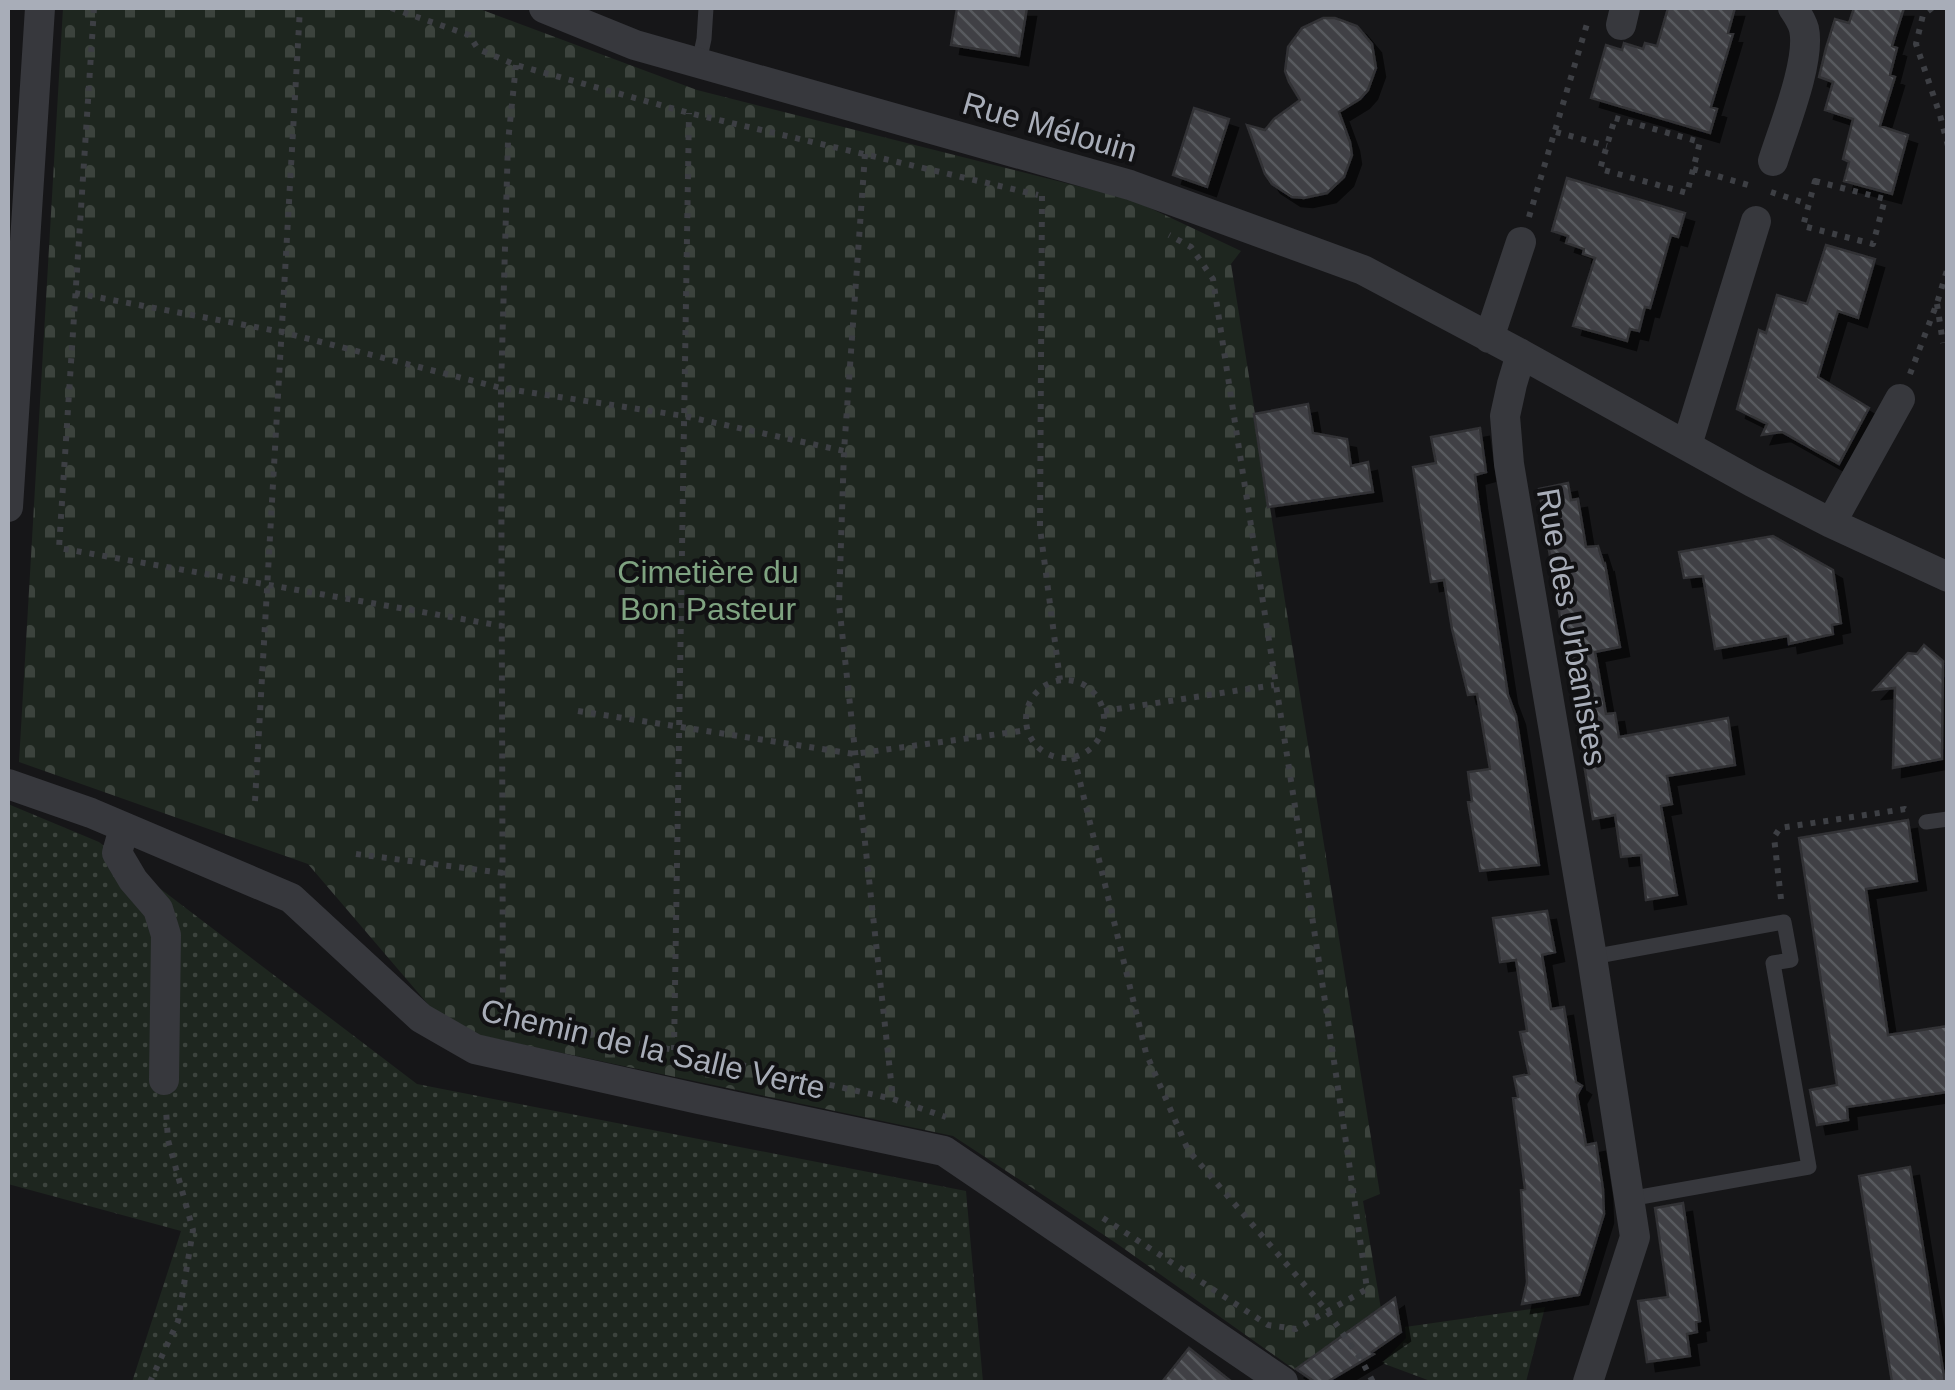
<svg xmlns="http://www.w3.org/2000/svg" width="1955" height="1390" font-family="Arial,sans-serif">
<defs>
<pattern id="grass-dots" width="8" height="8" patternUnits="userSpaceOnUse" patternTransform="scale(2.5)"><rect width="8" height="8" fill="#1e261f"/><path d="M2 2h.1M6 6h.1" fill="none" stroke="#3c433d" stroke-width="1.8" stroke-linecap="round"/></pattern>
<pattern id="cemetery-stones" width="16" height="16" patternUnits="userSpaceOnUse" patternTransform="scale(2.5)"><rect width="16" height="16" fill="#1e261f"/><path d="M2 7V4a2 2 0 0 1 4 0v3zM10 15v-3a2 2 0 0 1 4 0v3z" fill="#3c433d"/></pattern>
<pattern id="building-back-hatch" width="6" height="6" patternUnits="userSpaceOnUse" patternTransform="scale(2.5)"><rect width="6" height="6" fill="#404145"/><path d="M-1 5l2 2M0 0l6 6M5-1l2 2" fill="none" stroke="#595a5e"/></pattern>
<filter id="shadow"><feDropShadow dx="9" dy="9" stdDeviation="0" flood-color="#0009"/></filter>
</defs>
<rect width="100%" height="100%" fill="#161618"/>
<!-- grass -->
<path fill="url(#grass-dots)" d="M8 804 99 842 417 1084 966 1191 983 1382H132L181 1231 8 1184Z
M1545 1307 1526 1382H1433L1382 1363 1406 1338 1405 1327Z"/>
<!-- cemetery -->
<path fill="url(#cemetery-stones)" d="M63 8H477L697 90 1133 200 1241 251 1231 264 1380 1194 1363 1201 1382 1315 1295 1370 1116 1243 953 1136 473 1034 438 1016 308 864 19 762Z"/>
<!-- building -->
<path fill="url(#building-back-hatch)" stroke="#303034" stroke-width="2.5" filter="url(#shadow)" d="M957 8H1027L1019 56 951 45Z
M1668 8H1735L1728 33 1733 34 1711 107 1717 109 1710 133 1591 98 1606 45 1622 50 1624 43 1643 49 1645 43 1657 46Z
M1854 8H1904L1892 46 1897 48 1890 75 1895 77 1880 126 1908 135 1892 194 1844 181 1849 162 1843 159 1853 119 1825 110 1833 82 1819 77 1826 48 1835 19 1849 23Z
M1323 18H1335L1357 26 1372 44 1376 68 1368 90 1360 99 1339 112 1350 142 1352 155 1344 177 1327 193 1304 198 1292 197 1272 184 1265 174 1247 125 1265 130 1274 119 1300 100 1289 82 1285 71 1288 47 1302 28Z
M1194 108 1229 119 1207 187 1173 175Z
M1567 178 1685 213 1678 237 1671 235 1650 308 1645 307 1639 331 1630 329 1627 341 1573 326 1595 258 1583 254 1584 249 1566 243 1568 236 1552 231Z
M1826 245 1875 259 1858 318 1838 311 1818 377 1869 408 1839 464 1782 432 1762 435 1767 424 1737 409 1759 330 1766 333 1777 295 1807 304Z
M1308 404 1313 433 1347 439 1351 466 1368 462 1373 492 1268 507 1254 414Z
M1480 428 1486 472 1475 475 1478 500 1508 695 1516 716 1539 865 1480 871 1468 802 1472 801 1468 772 1490 769 1477 694 1468 695 1452 629 1444 580 1431 582 1413 467 1436 463 1431 437Z
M1568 483 1571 500 1578 499 1586 547 1598 546 1604 565 1605 564 1620 647 1595 652 1606 714 1615 713 1619 737 1728 718 1735 765 1667 776 1672 804 1661 806 1677 895 1646 900 1641 855 1621 857 1615 815 1593 819 1539 489Z
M1773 536 1833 570 1841 623 1832 625 1833 634 1789 644 1788 636 1715 649 1703 576 1684 578 1679 552Z
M1924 645 1943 661 1942 759 1893 768 1895 688 1874 690 1908 653 1917 654Z
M1908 820 1917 881 1866 889 1888 1035 1948 1026V1092L1847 1107 1848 1120 1817 1125 1810 1090 1837 1085 1799 838Z
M1547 911 1555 952 1542 955 1551 1009 1564 1007 1576 1082 1582 1086 1577 1095 1586 1145 1596 1143 1603 1189 1604 1214 1579 1295 1522 1304 1527 1282 1521 1190 1525 1189 1513 1098 1518 1097 1514 1077 1529 1074 1520 1032 1527 1031 1516 960 1500 962 1493 918Z
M1910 1167 1945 1382H1892L1859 1176Z
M1683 1203 1700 1321 1696 1322 1697 1332 1687 1334 1690 1356 1647 1362 1638 1301 1668 1297 1655 1208Z
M1395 1298 1401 1332 1372 1352 1374 1354 1327 1382H1315L1296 1369Z
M1189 1348 1232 1382H1162Z"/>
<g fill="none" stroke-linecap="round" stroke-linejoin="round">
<!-- path -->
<path stroke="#3d3f44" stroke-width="6" stroke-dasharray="5 8" stroke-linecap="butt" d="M94 8 59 548 502 626
M391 8 469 35 478 49 516 65 689 113 1038 195
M1932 8 1923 15 1916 44 1940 115 1948 146
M516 65 508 142 501 388 503 1018 674 1050 893 1099 946 1117
M1615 118 1700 142 1687 193 1600 169Z
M1556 132 1607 146
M865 154 844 451 839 604 893 1099
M1693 169 1755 187
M1815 181 1885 199 1873 244 1803 226Z
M1771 192 1808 204
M1042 196 1040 528 1060 680
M1529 217 1587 24 1593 26
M75 293 282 332 501 388 684 416 844 451
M1937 304 1943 343
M1910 374 1937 303 1948 267
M1026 719a39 39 0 1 1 78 0a39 39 0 1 1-78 0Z
M578 711 854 754 1028 730
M1104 711 1274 685
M1074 757 1146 1053 1188 1150 1327 1311 1362 1361 1373 1382
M255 801 300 8
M356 854 503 873
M1781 899 1774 837 1780 828 1905 809 1908 811
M674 1050 689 113
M1103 1218 1268 1325 1296 1329 1367 1289C1320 952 1264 616 1213 279L1191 247 1169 235
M150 1382 178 1321 193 1230 168 1140 166 1110"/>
<!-- lane -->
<path stroke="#37383d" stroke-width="15" d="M699 62 704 39 706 8
M1926 822 1948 819
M1592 957 1784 922 1791 960 1773 963 1809 1167 1629 1199"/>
<!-- street -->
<path stroke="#37383d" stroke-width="30" d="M544 8 635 45 1130 185 1363 270 1521 354
M1621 25 1625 8
M1773 161C1783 129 1811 61 1804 29 1802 21 1797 14 1793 8
M1489 338 1521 242
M1687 445 1756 221
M8 507 40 8
M1831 523 1900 399
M8 784 91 813 291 898 421 1018 475 1049 699 1099 944 1151 1283 1382
M124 828 117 853 133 880 158 909 166 935 164 1080
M1588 1382 1635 1237 1592 957 1509 464 1505 416 1512 384 1521 354 1752 482 1831 523 1948 577"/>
</g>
<g text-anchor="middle" stroke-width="8" stroke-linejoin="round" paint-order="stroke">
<!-- street labels -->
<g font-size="32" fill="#a8adb8" stroke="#111113">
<text transform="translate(1050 127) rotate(16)" y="11">Rue Mélouin</text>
<text transform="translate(1572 627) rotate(80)" y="11">Rue des Urbanistes</text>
<text transform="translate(653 1049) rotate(13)" y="11">Chemin de la Salle Verte</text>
</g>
<!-- park labels -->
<g font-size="32" fill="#7fa381" stroke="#111113">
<text x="708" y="583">Cimetière du<tspan x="708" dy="37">Bon Pasteur</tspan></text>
</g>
</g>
<!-- border -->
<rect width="1955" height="1390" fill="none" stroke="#a8adb8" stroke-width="20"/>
</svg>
